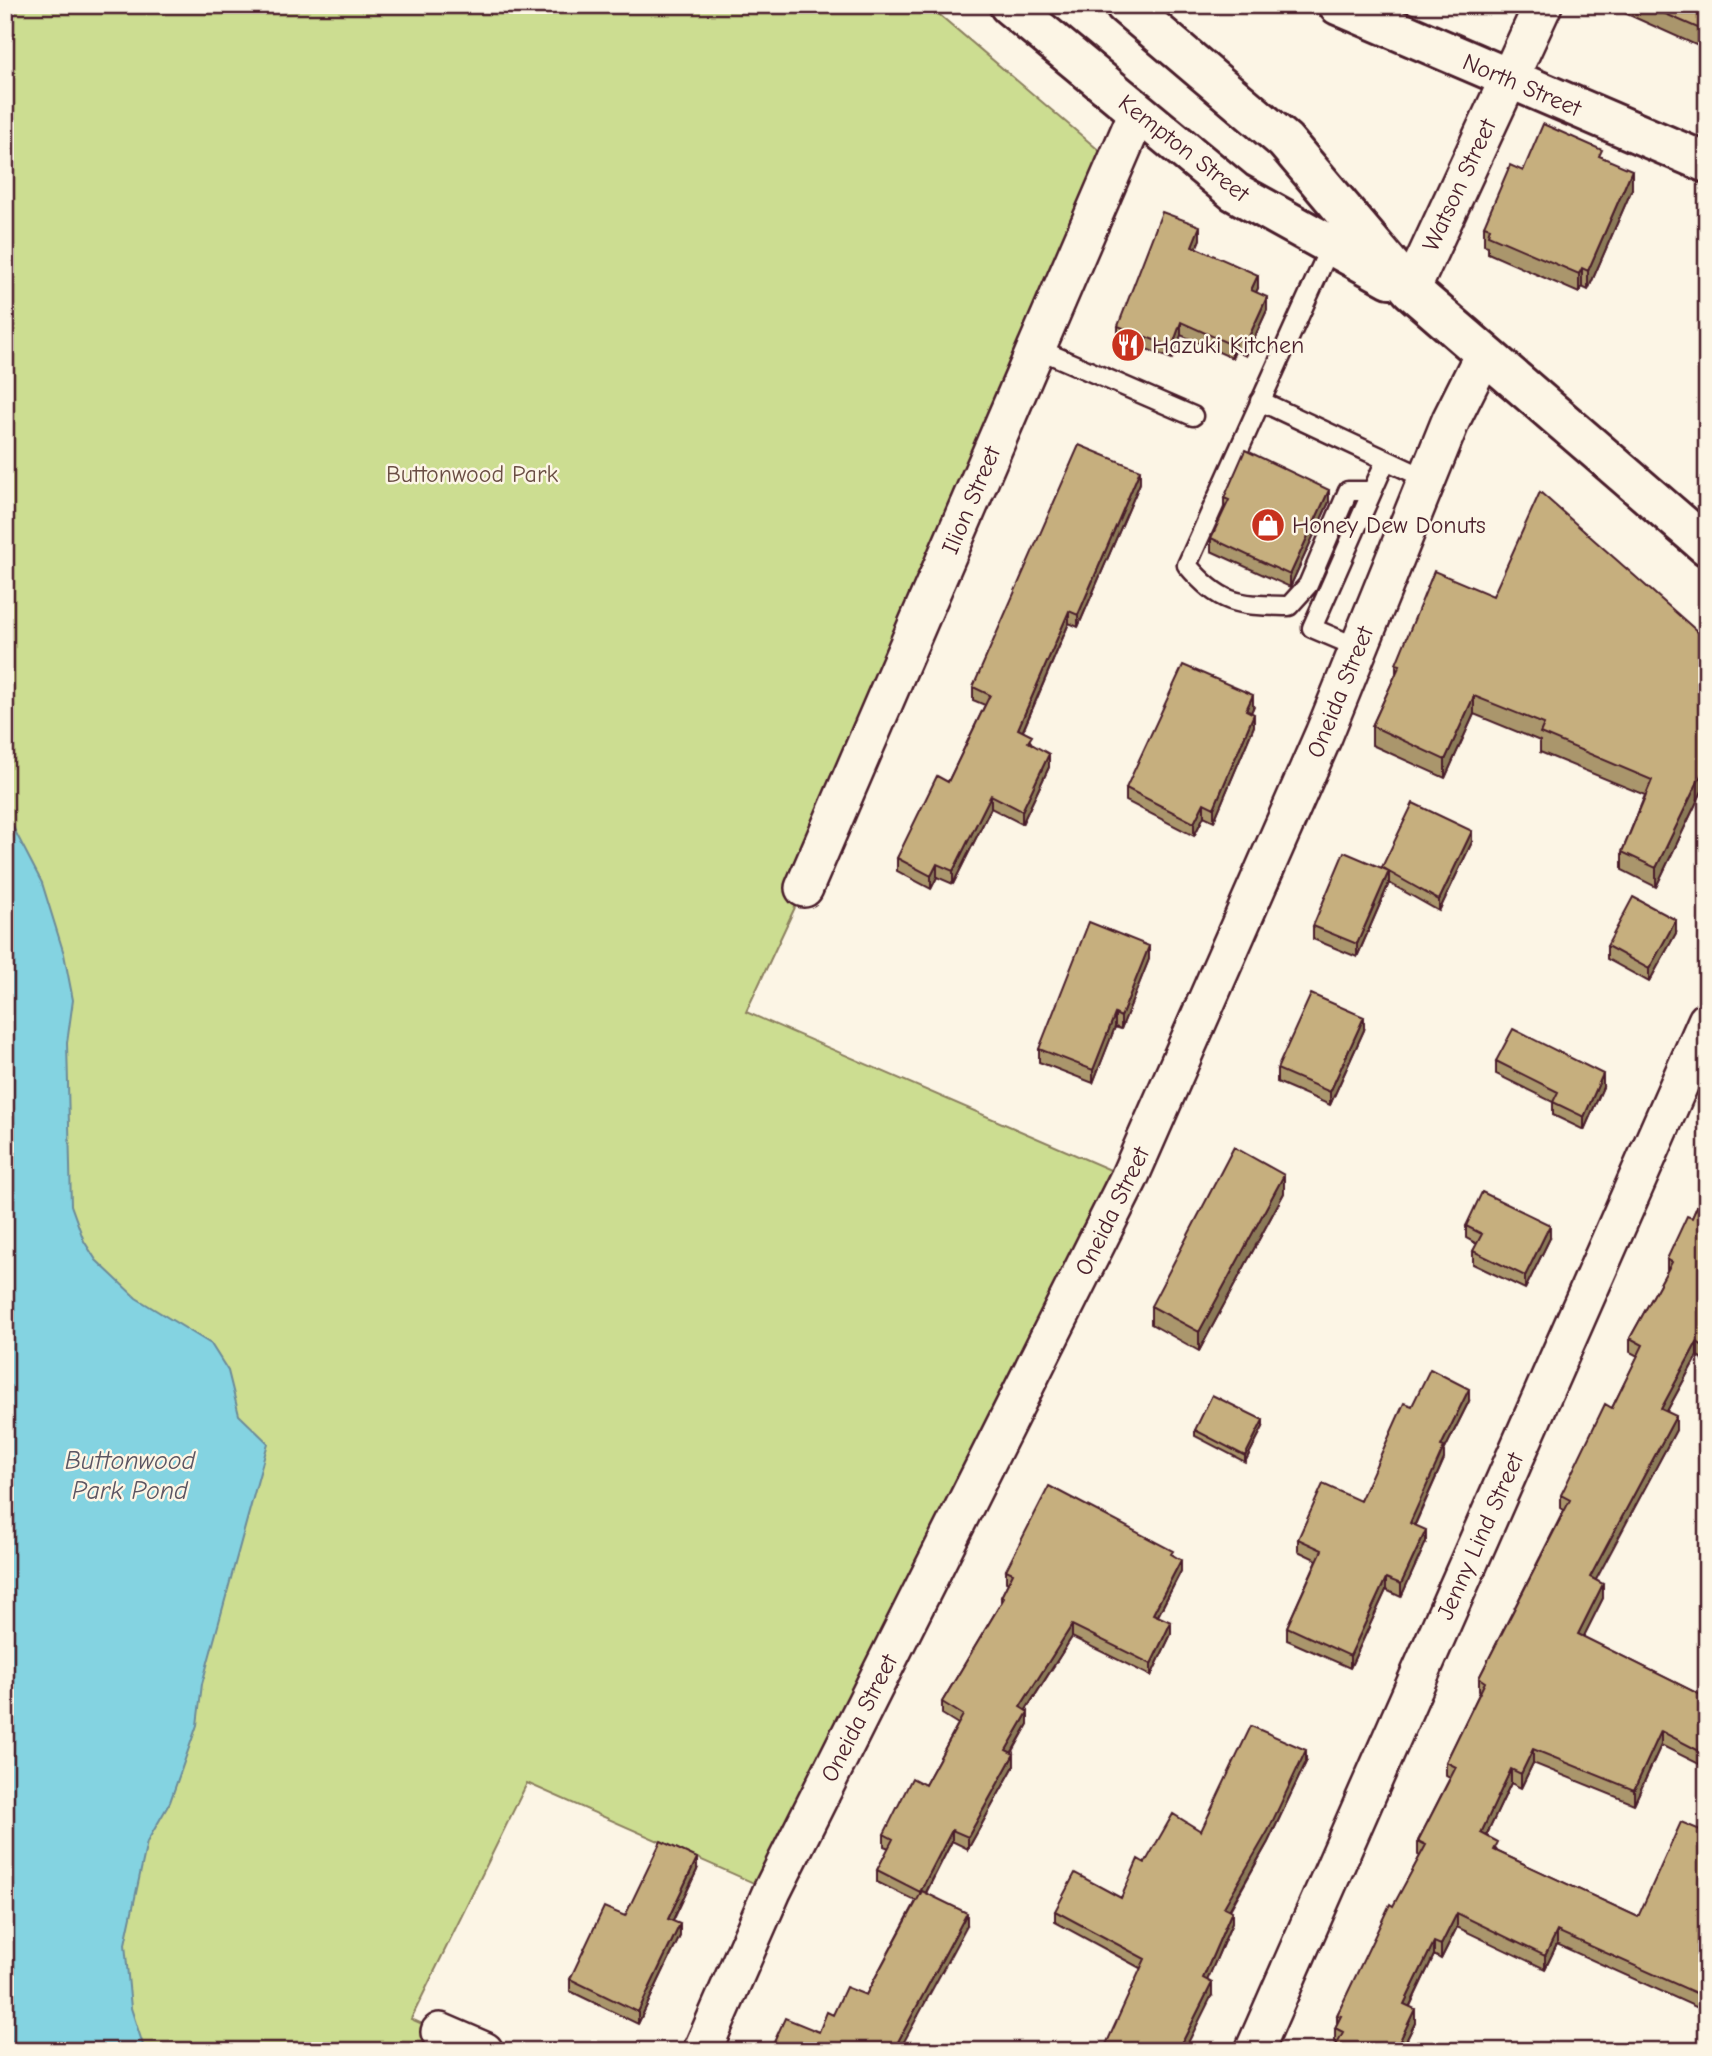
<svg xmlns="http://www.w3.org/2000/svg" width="1712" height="2056" font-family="'Comic Neue',sans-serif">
<rect width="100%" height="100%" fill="#fcf5e5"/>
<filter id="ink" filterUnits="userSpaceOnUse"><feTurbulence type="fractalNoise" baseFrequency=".0143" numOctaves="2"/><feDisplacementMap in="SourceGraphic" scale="14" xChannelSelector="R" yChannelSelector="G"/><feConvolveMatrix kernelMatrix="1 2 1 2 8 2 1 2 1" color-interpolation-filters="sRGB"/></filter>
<g filter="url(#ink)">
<!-- green -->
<path fill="#ccdd91" stroke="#8b7e5e" stroke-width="2" d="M5 5H928L1115 164 804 888 746 1012 1129 1178 772 1891 527 1783 411 2019 484 2051H5Z"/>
<!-- water -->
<path fill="#84d3e1" stroke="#6d8b98" stroke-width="2" d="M5 818 13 827 42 883 64 954 73 1000 67 1043 71 1205 84 1241 96 1260 136 1298 211 1344 228 1371 239 1415 268 1443 202 1684 197 1725 170 1802 147 1842 125 1944 131 2008 145 2051H5Z"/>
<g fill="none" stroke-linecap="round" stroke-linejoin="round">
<!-- service casing -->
<g stroke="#4a1f2b" stroke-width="23">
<path id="service" d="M1331 245 1187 565C1222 606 1238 605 1289 606L1308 585 1348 491H1372
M1036 348 1193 416
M1260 401 1427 479
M1359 648 1312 628 1386 460"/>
</g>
<!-- minor casing -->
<g stroke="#4a1f2b" stroke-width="42">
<path id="minor" d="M1411 290 1543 5
M804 888 1138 112
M440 2032 484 2051
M702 2051 772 1891 1129 1178 1324 734 1451 420 1484 354
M1254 2051 1707 1021"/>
</g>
<!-- tertiary casing -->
<g stroke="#4a1f2b" stroke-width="44">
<path id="tertiary" d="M1338 5 1707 163"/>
</g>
<!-- primary casing -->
<g stroke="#4a1f2b" stroke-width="44">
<path id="primary" d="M1009 5 1235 192 1390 278
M1125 5 1285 141 1411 290 1707 546"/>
</g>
<!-- service -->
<use href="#service" stroke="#fcf5e5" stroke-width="18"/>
<!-- minor -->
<use href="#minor" stroke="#fcf5e5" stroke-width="37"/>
<!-- tertiary -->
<use href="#tertiary" stroke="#fcf5e5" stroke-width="38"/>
<!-- primary -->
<use href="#primary" stroke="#fcf5e5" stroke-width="38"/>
</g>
<!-- wall -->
<path fill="#aa966c" stroke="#4a1f2b" stroke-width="2" d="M1607 5H1707V50Z
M1602 157 1632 189 1588 290 1582 287 1579 293 1488 253V246L1484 245V226L1523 171Z
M1200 239 1196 248 1258 288 1256 292 1267 310 1246 356 1235 351 1232 358 1181 335 1172 359 1118 338V326Z
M1140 483 1078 627 1069 623 1023 731 1049 767 1022 824 991 808 953 884 937 877 931 889 897 871V858L948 782 985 705 973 700V687Z
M1224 498 1329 502 1290 587 1211 551V538L1224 511Z
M1493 596 1707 640V793L1702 791 1656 887 1622 870V852L1645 795 1540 752V741L1474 714 1445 778 1372 745V726L1396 674V664Z
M1253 708 1251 712 1254 726 1214 821 1204 816 1194 836 1126 801V788Z
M1472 842 1439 911 1389 883 1357 957 1313 939V926L1382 867Z
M1676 933 1649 982 1607 959V946Z
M1149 959 1121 1029 1115 1027 1093 1083 1039 1062V1049Z
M1364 1030 1330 1105 1277 1082V1069Z
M1496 1061 1603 1087 1584 1130 1553 1115V1102L1496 1074Z
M1707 1184V1353L1703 1359 1697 1356 1667 1411 1676 1430 1595 1580 1603 1598 1583 1637 1707 1698V1768L1661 1745 1634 1804 1533 1763 1521 1788 1511 1783 1486 1836 1498 1852 1638 1917 1707 1829V2012L1557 1944 1545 1969 1457 1927 1441 1959 1434 1955 1410 2006 1415 2023 1401 2051H1334L1338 2043 1335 2042V2028L1337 2024V2015L1420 1856 1418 1855V1841L1450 1778 1446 1776V1762L1480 1692 1479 1691V1678L1564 1510 1561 1508V1495L1612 1408 1638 1356 1630 1352V1338L1667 1271V1259L1692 1218Z
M1284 1193 1199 1351 1151 1324V1306Z
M1466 1226 1550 1238 1525 1289 1473 1264V1251L1477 1244 1466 1238Z
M1469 1401 1444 1451V1459L1415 1525 1426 1542 1401 1597 1386 1590 1350 1668 1287 1640V1627L1317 1560 1298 1551V1539L1360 1501 1412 1406Z
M1263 1427 1245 1462 1195 1436V1430Z
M1173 1555 1181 1571 1158 1616 1171 1634 1151 1676 1072 1637 1026 1710 1028 1724 1012 1753 1014 1766 968 1849 952 1841 926 1893 967 1925 819 2032 833 2015 866 1995 916 1901 877 1882V1870L889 1848 884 1846V1834L925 1785 958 1724 942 1714V1702L1001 1603V1597L1008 1583 1006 1582V1570Z
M1306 1762 1268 1842 1230 1910 1232 1923 1207 1980 1212 1995 1140 1968 1055 1922V1911L1121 1898 1145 1863 1201 1831Z
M697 1870 673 1921 680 1936 638 2024 570 1991V1979L625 1916Z"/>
<!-- shaded-wall -->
<path fill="#8b7a58" stroke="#4a1f2b" stroke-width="2" d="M1632 170V189L1588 290V271Z
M1200 226V239L1192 259V246Z
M1582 268V287L1579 293V274Z
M1258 275V288L1251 303V290Z
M1267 297V310L1246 356V343Z
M1181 322V335L1172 359V347Z
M1235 338V351L1232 358V345Z
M1140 470V483L1078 627V615Z
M1329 490V502L1290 587V575Z
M1069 611V623L1018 742V729Z
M1253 695V708L1246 723V710Z
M1474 696V714L1445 778V760Z
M1254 714V726L1214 821V808Z
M1049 754V767L1022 824V811Z
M1702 773V791L1656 887V868Z
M991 795V808L953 884V871Z
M1204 803V816L1194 836V823Z
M1472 831V842L1439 911V900Z
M937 864V877L931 889V876Z
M1389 871V883L1357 957V944Z
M1676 920V933L1649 982V969Z
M1149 946V959L1121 1029V1017Z
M1115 1014V1027L1093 1083V1070Z
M1364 1017V1030L1330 1105V1092Z
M1603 1074V1087L1584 1130V1117Z
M1284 1175V1193L1199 1351V1332Z
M1550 1225V1238L1525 1289V1276Z
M1707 1339V1353L1703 1359V1346Z
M1697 1342V1356L1661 1422V1409Z
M1469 1389V1401L1444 1451V1459L1410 1535V1523L1441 1446Z
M1676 1416V1430L1590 1591V1577Z
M1263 1420V1427L1245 1462V1456Z
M1426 1530V1542L1401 1597V1584Z
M1181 1560V1571L1153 1625V1614Z
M1386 1578V1590L1350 1668V1656Z
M1603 1584V1598L1578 1648V1634Z
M1171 1622V1634L1151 1676V1664Z
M1072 1625V1637L1020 1719V1707Z
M1028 1712V1724L1006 1762V1750Z
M1661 1731V1745L1634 1804V1790Z
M1533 1749V1763L1521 1788V1774Z
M1306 1750V1762L1268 1842 1224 1919V1907Z
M1014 1754V1766L968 1849V1837Z
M1511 1769V1783L1481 1847V1833Z
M952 1830V1841L920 1904V1892Z
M697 1858V1870L668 1930V1919Z
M1232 1911V1923L1203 1990V1978Z
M967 1913V1925L899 2051H893Z
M1457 1913V1927L1441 1959V1945Z
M680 1924V1936L638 2024V2012Z
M1557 1931V1944L1545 1969V1956Z
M1434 1942V1955L1404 2018V2004Z
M1212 1983V1995L1184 2051H1178Z
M1415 2009V2023L1401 2051H1395Z"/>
<!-- building -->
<path fill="#c6af7e" stroke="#4a1f2b" stroke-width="2" d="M1645 5H1707V32Z
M1543 124 1602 150 1599 156 1632 170 1588 271 1582 268 1579 274 1488 235 1490 228 1484 226 1510 165 1523 171Z
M1162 212 1200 226 1192 246 1258 275 1251 290 1267 297 1246 343 1235 338 1232 345 1181 322 1172 347 1118 326Z
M1079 445 1140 470 1078 615 1069 611 1018 729 1032 736 1028 742 1049 754 1022 811 991 795 953 871 937 864 931 876 897 858 937 776 948 782 990 695 973 687Z
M1245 450 1329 490 1290 575 1211 538 1229 500 1224 498Z
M1540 492 1707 640V775L1702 773 1656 868 1622 852 1652 780 1540 733 1544 724 1474 696 1445 760 1372 726 1400 665 1396 664 1434 571 1493 596Z
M1183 665 1253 695 1246 710 1254 714 1214 808 1204 803 1194 823 1126 788Z
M1413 803 1472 831 1439 900 1389 872V871L1382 867Z
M1344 852 1389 871 1357 944 1313 926Z
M1633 897 1676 920 1649 969 1607 946Z
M1089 922 1149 946 1121 1017 1115 1014 1093 1070 1039 1049Z
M1311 994 1364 1017 1330 1092 1277 1069Z
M1513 1029 1603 1074 1584 1117 1553 1102 1558 1092 1496 1061Z
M1234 1147 1284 1175 1199 1332 1151 1306Z
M1707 1184V1339L1703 1346 1697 1342 1661 1409 1676 1416 1590 1577 1603 1584 1578 1634 1707 1698V1755L1661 1731 1634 1790 1533 1749 1521 1774 1511 1769 1481 1833 1498 1842 1494 1850 1638 1917 1681 1822 1705 1832 1707 1829V1998L1557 1931 1545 1956 1457 1913 1441 1945 1434 1942 1404 2004 1415 2009 1395 2051H1333L1343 2032 1335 2028 1341 2016 1337 2015 1390 1904 1393 1906 1426 1845 1418 1841 1456 1767 1446 1762 1485 1682 1479 1678 1570 1500 1561 1495 1605 1404 1612 1408 1643 1345 1630 1338 1672 1262 1667 1259 1687 1216 1692 1218Z
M1482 1192 1550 1225 1525 1276 1473 1251 1482 1234 1466 1226Z
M1430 1369 1469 1389 1441 1446 1444 1447 1410 1523 1426 1530 1401 1584 1386 1578 1350 1656 1287 1627 1322 1550 1298 1539 1323 1484 1360 1501 1404 1403 1412 1406Z
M1212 1395 1263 1420 1245 1456 1195 1430Z
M1049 1486 1173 1551 1171 1554 1181 1560 1153 1614 1171 1622 1151 1664 1072 1625 1020 1707 1028 1712 1006 1750 1014 1754 968 1837 952 1830 920 1892 877 1870 893 1839 884 1834 912 1778 925 1785 963 1715 942 1702 1004 1598 1001 1597 1013 1573 1006 1570Z
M1251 1726 1306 1750 1268 1831 1224 1907 1232 1911 1203 1978 1212 1983 1178 2051H1103L1145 1959 1055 1911 1075 1873 1121 1898 1138 1859 1145 1863 1173 1814 1201 1831Z
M661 1841 697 1858 668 1919 680 1924 638 2012 570 1979 604 1907 625 1916Z
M922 1891 967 1913 893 2051H770L785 2018 819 2032 827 2012 833 2015 846 1987 866 1995Z"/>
</g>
<!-- icons -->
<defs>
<g id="restaurant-disc" transform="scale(1.75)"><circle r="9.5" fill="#c8321e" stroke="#fcf5e5"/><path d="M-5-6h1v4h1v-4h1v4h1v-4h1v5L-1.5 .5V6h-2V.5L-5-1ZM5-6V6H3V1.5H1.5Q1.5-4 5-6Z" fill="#fff"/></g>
<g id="shop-disc" transform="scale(1.75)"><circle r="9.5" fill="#c8321e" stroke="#fcf5e5"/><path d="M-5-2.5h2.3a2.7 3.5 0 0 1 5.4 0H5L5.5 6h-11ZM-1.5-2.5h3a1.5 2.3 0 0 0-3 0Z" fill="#fff"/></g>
</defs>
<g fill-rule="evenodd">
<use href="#restaurant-disc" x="1128" y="345"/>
<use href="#shop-disc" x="1268" y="525"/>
</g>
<g text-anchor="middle" stroke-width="5" stroke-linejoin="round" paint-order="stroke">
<!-- street labels -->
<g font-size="24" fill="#4a1f2b" stroke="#fcf5e5">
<text transform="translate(1522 85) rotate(23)" y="8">North Street</text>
<text transform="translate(1184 148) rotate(38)" y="8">Kempton Street</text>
<text transform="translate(1459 185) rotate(-65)" y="8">Watson Street</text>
<text transform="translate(971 500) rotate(-67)" y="8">Ilion Street</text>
<text transform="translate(1340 692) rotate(-68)" y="8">Oneida Street</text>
<text transform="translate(1112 1211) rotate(-64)" y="8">Oneida Street</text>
<text transform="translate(1480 1536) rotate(-66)" y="8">Jenny Lind Street</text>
<text transform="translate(859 1718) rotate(-63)" y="8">Oneida Street</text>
</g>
<!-- poi labels -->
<g font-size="24" fill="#4a1f2b" stroke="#fcf5e5" text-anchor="start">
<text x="1152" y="353">Hazuki Kitchen</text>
<text x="1292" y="533">Honey Dew Donuts</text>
</g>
<!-- park labels -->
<g font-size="24" fill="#6a4e44" stroke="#fcf5e5">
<text x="472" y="482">Buttonwood Park</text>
</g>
<!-- water labels -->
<g font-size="26" font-style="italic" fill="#5b5562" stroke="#fcf5e5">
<text x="130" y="1469">Buttonwood<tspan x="130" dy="30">Park Pond</tspan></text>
</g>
</g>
<!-- margin -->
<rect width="1712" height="2056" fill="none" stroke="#fcf5e5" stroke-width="28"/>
<rect x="14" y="14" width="1684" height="2028" fill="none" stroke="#4a1f2b" stroke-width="2.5" filter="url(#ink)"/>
</svg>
